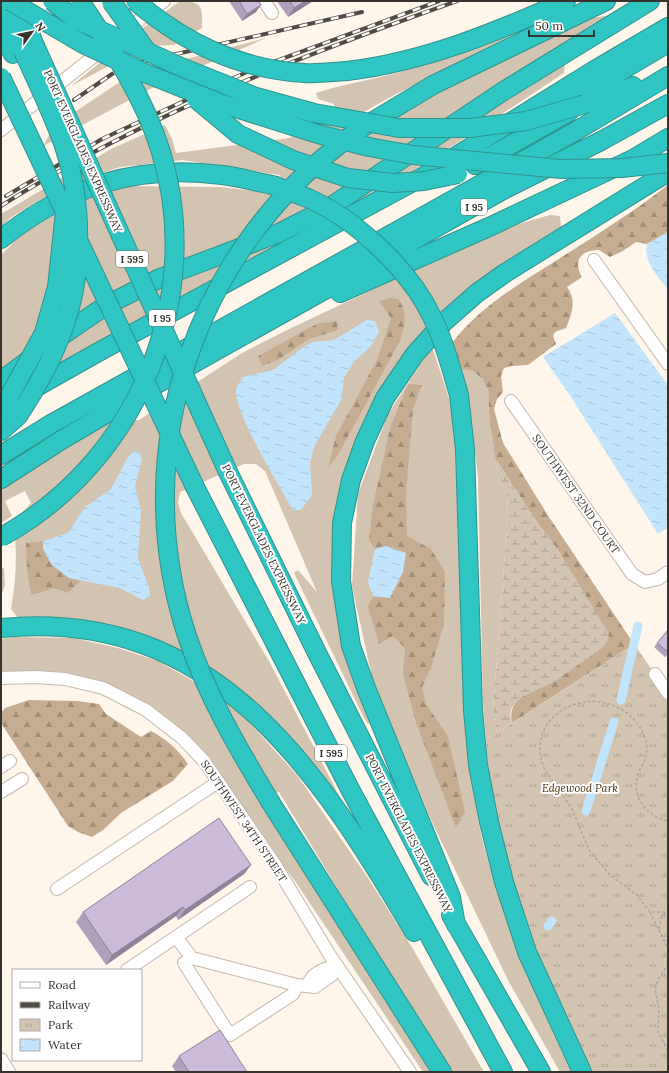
<svg xmlns="http://www.w3.org/2000/svg" width="669" height="1073" font-family="Lora,serif">
<defs>
<pattern id="forest-firs" width="22" height="20" patternUnits="userSpaceOnUse"><rect width="22" height="20" fill="#c6ad91"/><path d="M5 1l3.5 6h-7zM16 11l3.5 6h-7z" fill="#a28d77"/></pattern>
<pattern id="wetland-marsh" width="20" height="14" patternUnits="userSpaceOnUse"><rect width="20" height="14" fill="#d3c4b2"/><path d="M1 5h8M5 5V1M11 12h8M15 12V8" fill="none" stroke="#aca091"/></pattern>
<pattern id="park-tufts" width="24" height="20" patternUnits="userSpaceOnUse"><rect width="24" height="20" fill="#d3c4b2"/><path d="M3 7l-1-3M5 7V3M7 7l1-3M15 17l-1-3M17 17v-4M19 17l1-3" fill="none" stroke="#aca091"/></pattern>
<pattern id="water-ripples" width="26" height="14" patternUnits="userSpaceOnUse"><rect width="26" height="14" fill="#c2e4fc"/><path d="M2 4q2-2 4 0t4 0M15 11q2-2 4 0t4 0" fill="none" stroke="#a7c4d8"/></pattern>
</defs>
<rect width="100%" height="100%" fill="#fef5eb"/>
<!-- grass -->
<path fill="#d3c4b2" d="M180 1C202 1 203 7 202 28L174 45 146 46 71 86 144 27Z
M611 15 565 61 564 73 479 129 393 183 1 399V255L25 231 81 200 126 186 220 187 255 191 273 195 280 175 182 160 120 167 73 183 36 202 10 218 1 227V214L111 149 165 125 172 139 176 153 289 138 333 118 334 104 318 99 316 93C346 83 378 79 407 70 455 54 503 36 550 17L553 18 394 95 355 117 411 107 592 18Z
M266 38 150 89 43 146 54 126 133 73Z
M550 215 560 216 561 227 531 246 478 284 412 345 378 391 345 476 334 539 333 594 358 687 370 723 368 724 362 714 294 573 298 570 317 592 265 471 256 464H244L180 492 178 503 181 513 270 663 344 805 300 749 256 702 181 654 143 634 70 620 18 618 11 609C16 581 18 550 13 522L31 503 25 491 5 501 12 516 1 523V485L111 419 139 420 242 353 287 330 501 229Z
M433 349 451 405 462 511V683L466 689C469 739 471 794 483 842 504 921 536 998 571 1072H560L509 982 431 820 374 686 352 586 358 494 388 414 424 359Z
M460 369 472 371 482 378 488 390 489 413 497 470 499 481 507 495 508 516 493 711 497 733 486 740 483 704 478 476 472 424Z
M1 567 4 568 5 585 1 596Z
M15 637 73 638 118 648 158 661 188 678 236 708 297 775 368 878 413 949 484 1072H451L410 1008 279 792 259 799 432 1072H423L297 884 193 741 162 714 116 688 1 673V639Z"/>
<!-- forest -->
<path fill="url(#forest-firs)" d="M668 185V232L647 244 636 242 623 251 610 257 599 250C580 250 573 261 582 277L567 287C577 301 572 313 566 328L555 332 553 336 556 344 528 365 511 366 504 368 501 376 503 392 497 399 494 409 503 443 549 517 634 644 512 723C506 695 537 690 557 680L560 553 534 518 495 458 489 413 488 390 482 378 472 371 460 369 452 343C479 308 517 285 554 262 593 237 632 213 668 185Z
M390 298 398 299C409 312 404 327 400 341L338 455 328 468 336 436 377 360 391 318 379 301Z
M337 321 338 330 309 339 278 360 262 366 258 356 317 324Z
M408 384 422 385 413 409 406 494 407 536 431 549 445 572 444 623 431 668 422 687 426 704 448 736 465 812 456 828 416 723 403 674 405 648 393 636 379 644 368 607 373 596 381 598 386 546 375 549 369 540 373 505 390 428Z
M43 541V549L69 578 81 580 68 593 54 588 31 595 27 570 26 543Z
M29 700 77 701 99 704 106 714 141 737 151 731C166 739 178 749 188 764L173 781 121 813 103 830 92 837 78 832 68 826 1 723V713L5 708Z"/>
<!-- wetland -->
<path fill="url(#wetland-marsh)" d="M495 458 534 518 560 553 609 634 608 640 602 648 557 680 520 698 512 707 510 714 512 723 497 733 493 711 508 516 507 495 499 481Z"/>
<!-- park -->
<path fill="url(#park-tufts)" d="M634 644 668 693V1072H593C569 1021 543 970 524 917 513 888 506 857 499 827 493 798 487 769 486 740Z"/>
<!-- water -->
<path fill="url(#water-ripples)" d="M668 232V290C658 276 643 262 647 244Z
M615 313 668 385V527L658 534 569 394 543 357Z
M367 320 375 321 379 331 371 346 352 364 344 378 341 400 315 445 310 462 312 495 301 510H293C280 488 235 413 236 391 236 386 241 381 243 377L273 370 305 346 313 342 334 340Z
M138 451 142 459 135 487 141 510 138 558 149 588 150 596 143 600 120 588 69 578 52 565 43 549V541L68 533 85 507 111 489 128 457 133 452Z
M386 546 406 553 403 572 390 598 373 596 368 582 375 549Z"/>
<g fill="none" stroke-linecap="round" stroke-linejoin="round">
<!-- canal -->
<path stroke="#c2e4fc" stroke-width="9" d="M621 700 638 626
M586 811 614 722
M548 926 552 921"/>
<!-- minor casing -->
<g stroke="#c3b8ab" stroke-width="14">
<path id="minor" d="M264 1 272 13
M124 32 164 1
M1 130 103 49
M594 260 668 364
M511 401 632 574 645 582 658 579 668 572
M655 674 668 693
M1 678 36 677 65 679 103 688 146 710 182 738 204 761 276 866 331 957 410 1072
M1 767 10 761
M1 792 22 779
M57 889 218 782
M176 937 192 958 297 985 315 987 332 975 337 966
M192 958 184 963 230 1035 293 994 297 985
M127 970 250 887
M308 985C312 972 325 968 337 966
M1 1059 9 1072"/>
</g>
<!-- highway casing -->
<g stroke="#31928e" stroke-width="20">
<path id="highway" d="M3 1 23 51
M17 1 35 46
M1 31 13 54
M347 71C424 62 496 32 566 1
M585 104 615 94 633 86
M557 109 668 43
M360 129 433 85 606 1
M475 165 569 112
M1 239C67 186 137 164 222 175 239 177 256 182 273 185
M340 293 489 227 633 159 668 138
M54 341 105 306 160 278 279 233 330 207 502 92 650 1
M1 381 30 359
M459 395 465 449 473 710 478 765 489 822 504 882 527 952 582 1072
M1 407 102 350 424 176 593 71 668 27
M1 431 18 416
M1 455 51 424 576 131 668 76
M228 472 317 653 431 876
M1 479 63 439 162 381 505 189 601 141 668 104
M195 487 351 791 503 1072
M1 628C215 607 319 771 414 932
M271 803 442 1072
M451 915 541 1072
M456 925 451 897 366 688 351 646 341 581 342 523 351 480 365 441 385 398 415 354 444 322 477 293 505 273 668 172"/>
</g>
<!-- path -->
<path stroke="#ada69e" stroke-width="1.5" stroke-dasharray="3 2" stroke-linecap="butt" d="M650 912 637 895 610 875 589 850 572 809 545 770C521 718 587 681 628 714 640 723 650 741 646 757 643 765 638 771 637 779 632 799 650 818 668 821
M659 929 661 918 666 912H650L668 949
M668 964 658 980 655 990 659 1008 658 1032 668 1051"/>
<!-- minor -->
<use href="#minor" stroke="#fff" stroke-width="12"/>
<!-- highway -->
<use href="#highway" stroke="#2ec5c2" stroke-width="18"/>
<!-- rail casing -->
<g stroke="#504b45" stroke-width="4">
<path id="rail" d="M74 100 112 74 141 62 362 12
M6 196 102 139 249 71 439 1
M1 206C21 193 42 181 63 169 188 98 322 49 457 1"/>
</g>
<!-- rail -->
<use href="#rail" stroke="#fff" stroke-width="2.5" stroke-dasharray="8" stroke-linecap="butt"/>
<!-- highway-bridge casing -->
<g stroke="#31928e" stroke-width="20" stroke-linecap="butt">
<path id="highway-bridge" d="M10 1 83 44 145 73 220 103 318 134 369 147 413 155 561 169 622 168 668 163
M52 1 75 19 181 67 256 97 314 113 399 128H470L526 121 585 104
M111 1 146 50
M135 1C185 43 238 69 304 73 318 74 333 72 347 71
M35 46 228 472
M1 77 195 487
M196 99 238 134 293 160 348 178 393 183 424 181 458 174
M273 185C285 190 298 194 310 199 356 220 409 269 431 315 444 340 451 368 459 395
M1 411 44 333 57 287 65 212
M18 416C36 389 53 358 64 327 84 273 82 200 64 146 53 114 37 82 23 51
M1 537C137 463 207 297 160 149 143 95 111 48 80 1
M271 803C239 750 207 696 187 636 125 447 197 244 359 130"/>
</g>
<!-- highway-bridge -->
<use href="#highway-bridge" stroke="#2ec5c2" stroke-width="18"/>
</g>
<!-- wall -->
<path fill="#afa0bb" d="M229 1H259L256 12 242 21Z
M277 1H313L288 17Z
M668 630V654L665 657 654 647Z
M251 865 244 874 178 920 176 916 106 965 76 922 83 912Z
M179 1056 247 1072H176L172 1066Z"/>
<!-- shaded-wall -->
<path fill="#8f8299" d="M305 1H313L288 17 294 8Z
M261 5 256 12 242 21 247 14Z
M251 865 244 874 178 920 185 910Z
M183 907 176 916 106 965 112 955Z"/>
<!-- building -->
<path fill="#ccbada" stroke="#8f8299" d="M239 1H259L261 5 247 14Z
M290 1H305L294 8Z
M668 630V652L657 643Z
M219 818 251 865 185 910 183 907 112 955 83 912Z
M220 1030 247 1072H189L179 1056Z"/>
<g text-anchor="middle" stroke-width="4" stroke-linejoin="round" paint-order="stroke">
<!-- shield labels -->
<g fill="#fff" stroke="#72706c" stroke-width="1">
<rect x="461" y="199" width="26" height="16" rx="3"/>
<rect x="116" y="251" width="32" height="16" rx="3"/>
<rect x="149" y="310" width="26" height="16" rx="3"/>
<rect x="315" y="745" width="32" height="16" rx="3"/>
</g>
<g font-size="10" font-weight="bold" fill="#36322d">
<text x="474" y="211">I 95</text>
<text x="132" y="263">I 595</text>
<text x="162" y="322">I 95</text>
<text x="331" y="757">I 595</text>
</g>
<!-- street labels -->
<g font-size="11" fill="#36322d" stroke="#fff">
<text transform="translate(83 151) rotate(66)" y="4">PORT EVERGLADES EXPRESSWAY</text>
<text transform="translate(576 494) rotate(55)" y="4">SOUTHWEST 32ND COURT</text>
<text transform="translate(264 544) rotate(64)" y="4">PORT EVERGLADES EXPRESSWAY</text>
<text transform="translate(244 821) rotate(56)" y="4">SOUTHWEST 34TH STREET</text>
<text transform="translate(409 833) rotate(63)" y="4">PORT EVERGLADES EXPRESSWAY</text>
</g>
<!-- park labels -->
<g font-size="11" font-style="italic" fill="#482e09" stroke="#fff">
<text x="580" y="792">Edgewood Park</text>
</g>
</g>
<!-- border -->
<rect width="669" height="1073" fill="none" stroke="#36322d" stroke-width="4"/>
<!-- legend -->
<rect x="12" y="969" width="130" height="92" fill="#ffffff" stroke="#afadab"/>
<rect x="20" y="982" width="20" height="6" fill="#ffffff" stroke="#afadab"/>
<text x="48" y="989" font-size="12" fill="#36322d">Road</text>
<rect x="20" y="1002" width="20" height="6" fill="#504b45" stroke="#afadab"/>
<text x="48" y="1009" font-size="12" fill="#36322d">Railway</text>
<rect x="20" y="1019" width="20" height="12" fill="url(#park-tufts)" stroke="#afadab"/>
<text x="48" y="1029" font-size="12" fill="#36322d">Park</text>
<rect x="20" y="1039" width="20" height="12" fill="url(#water-ripples)" stroke="#afadab"/>
<text x="48" y="1049" font-size="12" fill="#36322d">Water</text>
<!-- north arrow -->
<g transform="translate(32 32) rotate(57)" stroke="#ffffff" stroke-width="3" paint-order="stroke">
<path d="M0-3L7 15L0 10L-7 15Z" fill="#36322d"/>
<text y="-6" font-size="11" font-weight="bold" text-anchor="middle" fill="#36322d">N</text>
</g>
<!-- scale -->
<path d="M529 30v6h65v-6" fill="none" stroke="#36322d" stroke-width="2"/>
<text x="535" y="30" font-size="12" fill="#36322d" stroke="#ffffff" stroke-width="3" paint-order="stroke">50 m</text>
</svg>
